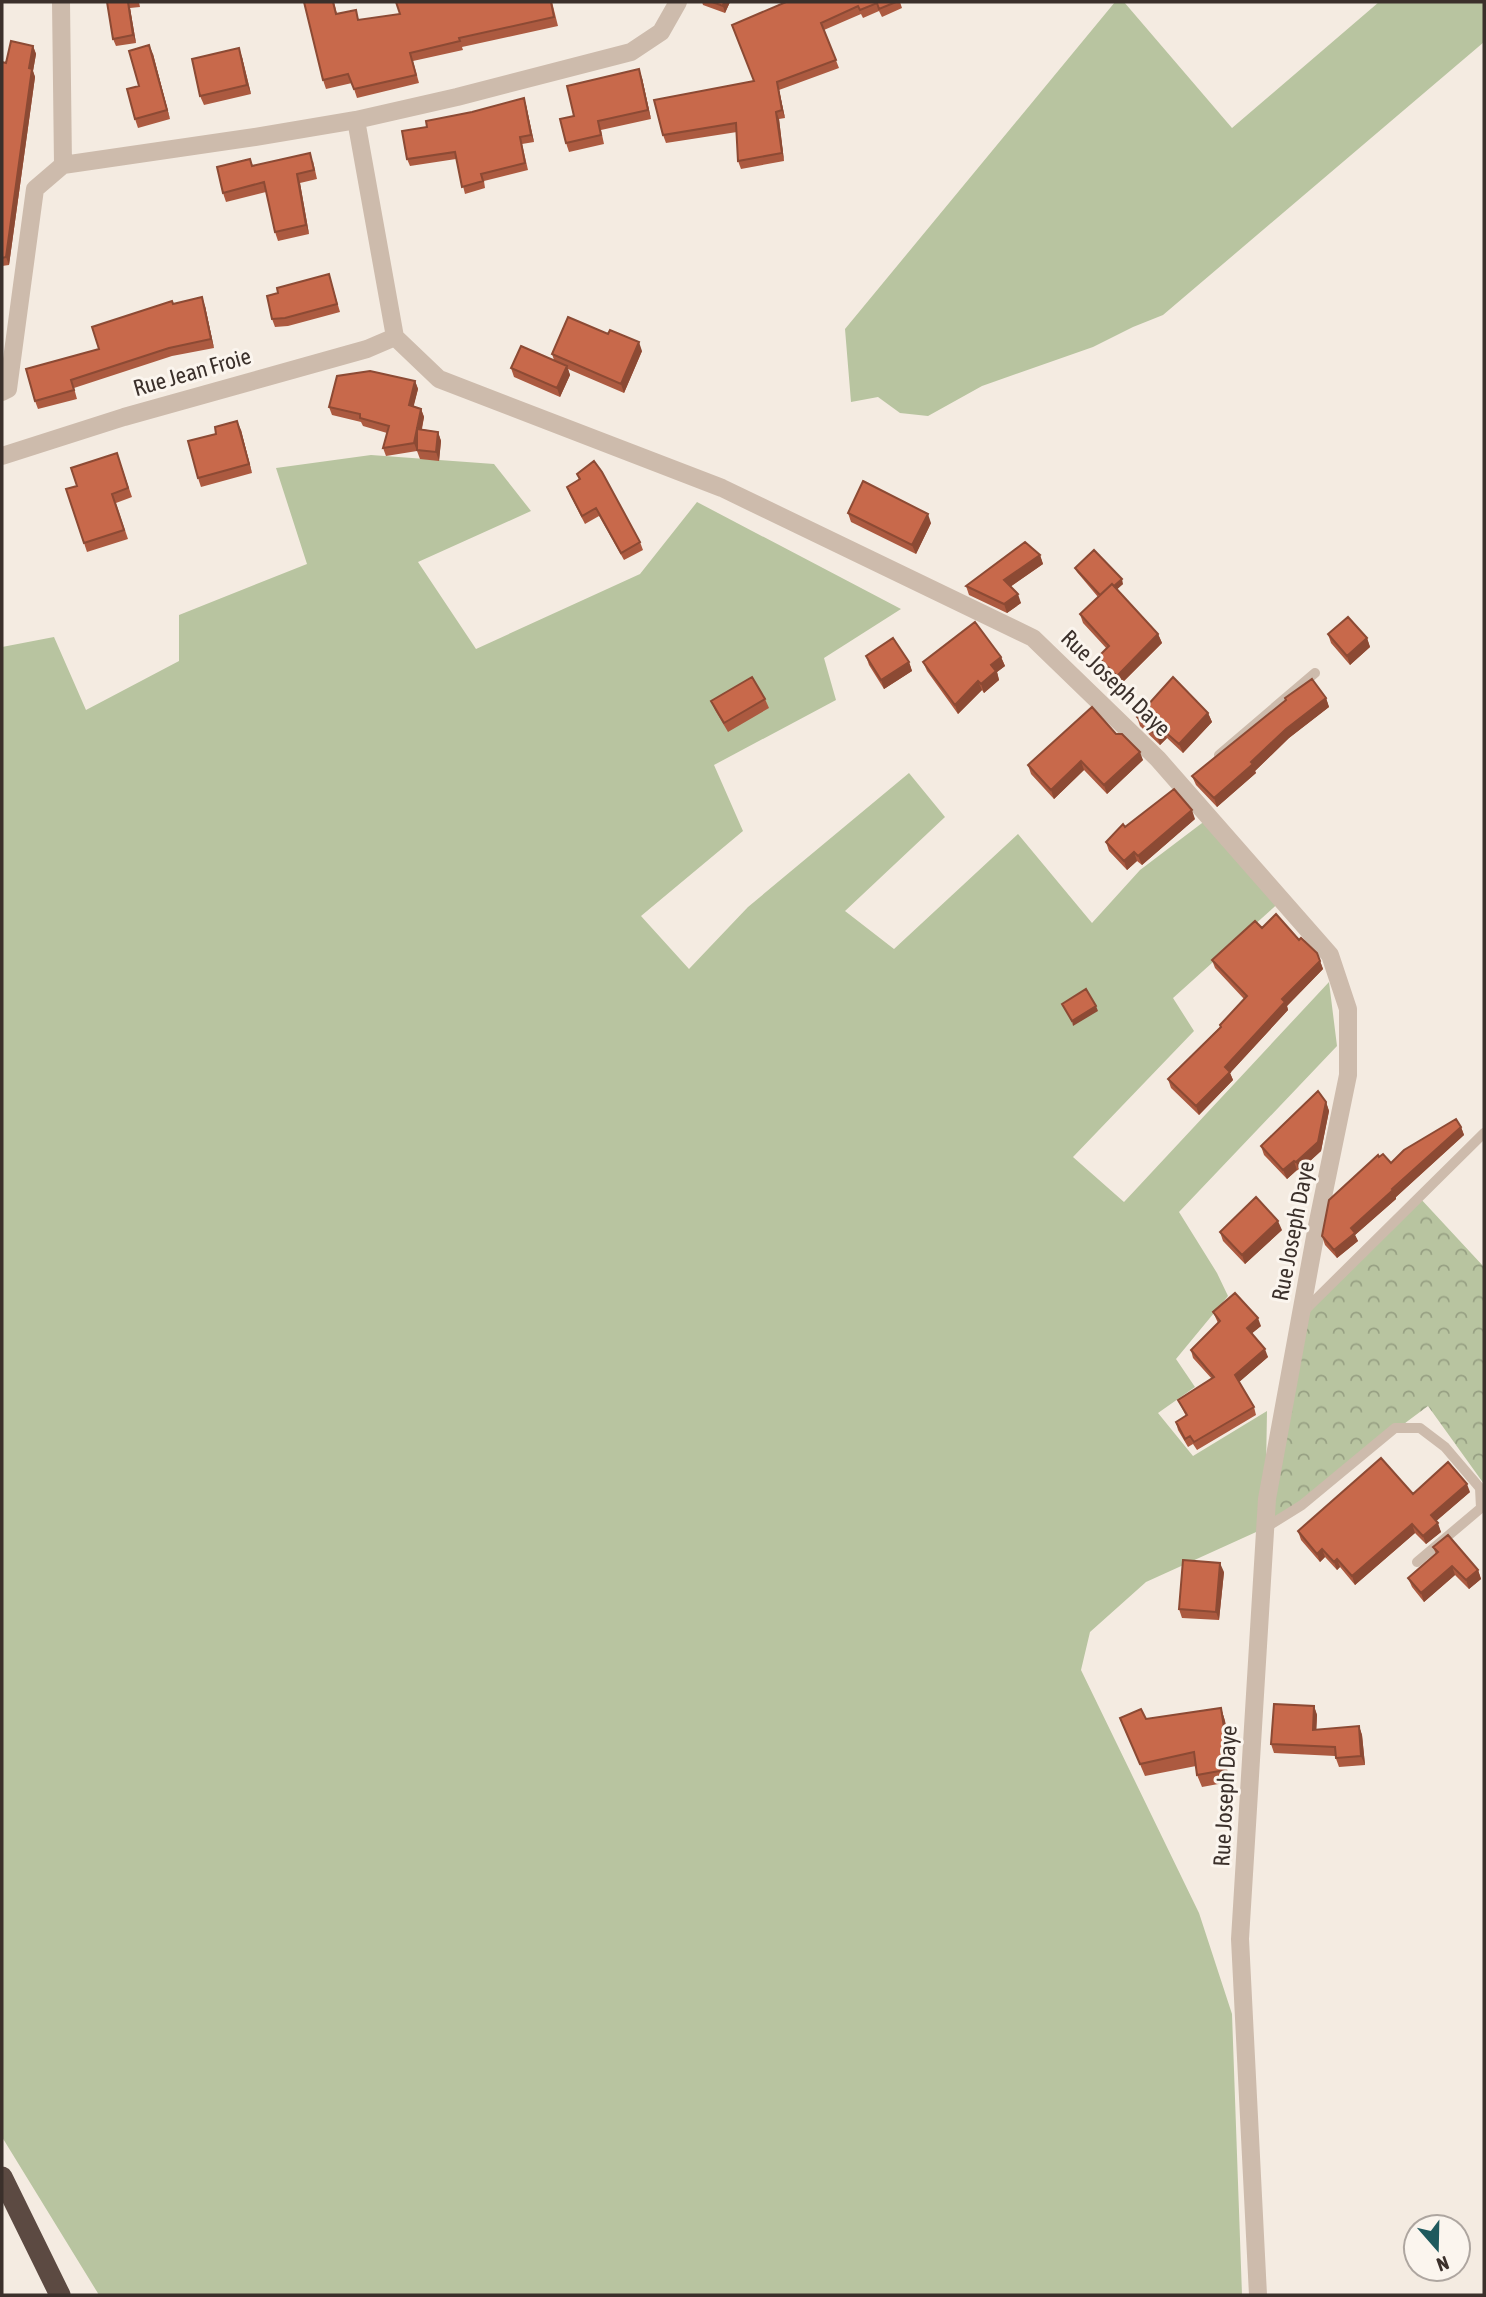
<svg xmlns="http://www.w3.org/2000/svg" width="1486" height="2297" font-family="'Asap Condensed',sans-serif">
<defs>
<pattern id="forest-crowns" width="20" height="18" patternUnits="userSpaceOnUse" patternTransform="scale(1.75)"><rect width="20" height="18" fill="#b8c4a0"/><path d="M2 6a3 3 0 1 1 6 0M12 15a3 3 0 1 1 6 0" fill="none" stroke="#97a083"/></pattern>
</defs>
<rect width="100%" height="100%" fill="#f4ebe1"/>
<!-- grass -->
<path fill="#b8c4a0" d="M1115 2H1124L1232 128 1379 2H1484V42L1163 315 1133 327 1093 347 982 386 928 416 900 413 878 397 851 402 845 329Z
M371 455 494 464 531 511 418 562 476 649 640 574 697 502 901 609 824 658 836 700 714 765 743 831 641 916 689 969 748 907 909 773 945 817 845 911 894 949 1018 834 1092 923 1140 870 1210 817 1283 899 1173 998 1194 1031 1073 1157 1124 1202 1329 982 1337 1046 1179 1212 1217 1273 1228 1296 1176 1359 1195 1387 1158 1413 1193 1456 1267 1411 1265 1528 1146 1582 1090 1632 1081 1670 1199 1913 1232 2014 1242 2295H99L2 2137V647L54 637 86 710 179 661V615L307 564 276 468Z"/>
<!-- forest -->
<path fill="url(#forest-crowns)" d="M1419 1197 1484 1267V1484L1428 1406 1265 1527 1302 1313Z"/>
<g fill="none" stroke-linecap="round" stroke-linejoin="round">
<!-- lane -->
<path stroke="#cdbbac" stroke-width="10" d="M1219 755 1315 673
M1302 1313 1484 1133
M1265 1528 1302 1505 1395 1428H1420L1445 1447 1480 1488 1481 1508 1417 1562"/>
<!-- street -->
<path stroke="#cdbbac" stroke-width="18" d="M63 165 255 137 356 120 457 97 631 52 661 32 678 2
M395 337 439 379 722 488 1033 638 1158 759 1330 955 1348 1009V1075L1317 1226 1267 1499 1240 1939 1258 2295
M2 392 8 389 35 189 63 165 61 2
M2 456 124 417 367 349 395 337 356 120"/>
<!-- highway -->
<path stroke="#5c4a42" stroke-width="21" d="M2 2177 60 2295"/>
</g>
<!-- wall -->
<path fill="#ac5a40" d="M107 2H139L140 7 130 8 136 43 116 46 113 39Z
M334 2 337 14 360 20 400 14 396 2H552L558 26 462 47 463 50 413 61 419 83 357 98 352 83 326 89 323 80Z
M702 2H730L725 13 703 5Z
M786 2H900L902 8 882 17 879 11 863 18 861 14 824 30 839 68 779 90 785 118 779 119 784 161 741 169 738 161 737 132 666 143 663 135 754 81Z
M33 46 36 54 33 71 35 77 9 265 2 266V62L6 63Z
M153 54 170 119 138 128 135 119 139 86Z
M242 57 251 94 204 105 200 96Z
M642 78 651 119 601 130 604 144 569 152 566 143 574 116Z
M526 105 534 142 522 144 528 170 484 181 485 188 465 194 456 159 410 166 407 159 427 127Z
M313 161 317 179 300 183 309 234 278 241 275 232 266 192 226 202 223 193 252 166Z
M329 274 340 312 288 326 275 327 272 319 278 293Z
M173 304 205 306 214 348 172 356 74 388 77 399 38 409 35 401Z
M642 351 624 393 568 369 570 375 560 397 514 377 511 368 554 360 552 354Z
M415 381 418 389 413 407 421 409 424 417 422 429 438 432 441 441 439 461 420 459 417 451 386 456 383 448 387 433 363 426 361 422 332 415 329 407Z
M241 430 252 473 201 487 198 478 216 434Z
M117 453 132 497 116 503 128 539 87 552 66 489 77 486Z
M577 474 640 542 643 550 624 560 599 516 585 524 570 495 567 487 579 480Z
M848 513 931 523 916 554 851 522Z
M1040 555 1043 564 1010 587 1021 603 1007 613 969 595 966 586Z
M1075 568 1123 584 1117 589 1158 634 1162 643 1120 685 1102 666 1098 657 1107 649 1083 623 1080 614 1098 597 1077 572Z
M1328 634 1367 638 1370 647 1350 665 1331 643Z
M866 656 909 662 912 671 884 689 869 665Z
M1001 657 1005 666 997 672 999 680 984 693 982 690 958 714 927 671 923 662Z
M1326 698 1329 707 1289 738 1255 771 1256 773 1217 807 1196 785 1192 776Z
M765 699 769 708 728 732 715 710 711 701Z
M1208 713 1212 722 1183 753 1167 738 1160 745 1140 726 1137 717Z
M1116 734 1143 760 1107 794 1084 770 1054 799 1031 774 1028 765Z
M1195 819 1142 865 1137 861 1127 870 1109 851 1106 842 1125 827Z
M1262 928 1299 940 1317 953 1323 969 1287 1006 1288 1010 1230 1073 1233 1080 1199 1115 1171 1088 1168 1079 1220 1027V1025L1244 999 1215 968 1212 960Z
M1326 1102 1329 1111 1321 1151 1299 1171 1297 1170 1287 1179 1264 1155 1261 1146Z
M1461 1127 1464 1135 1396 1197V1199L1355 1235 1358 1241 1337 1258 1325 1245 1322 1236 1379 1157 1391 1163Z
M1282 1230 1245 1264 1223 1241 1220 1232Z
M1213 1312 1261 1326 1252 1333 1268 1357 1239 1382 1254 1407 1256 1415 1197 1450 1193 1444 1188 1447 1178 1430 1176 1422 1186 1416 1178 1400 1212 1379 1193 1358 1191 1350 1218 1323Z
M1470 1492 1436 1521 1441 1532 1426 1544 1415 1533 1355 1585 1340 1567 1337 1570 1325 1557 1320 1562 1301 1540 1298 1531 1413 1494Z
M1433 1547 1478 1570 1481 1579 1469 1589 1455 1575 1424 1602 1412 1587 1408 1578 1436 1554Z
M1224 1572 1219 1620 1182 1618 1179 1609Z
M1314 1706 1317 1715 1316 1730 1359 1726 1362 1735 1365 1765 1339 1767 1335 1756 1274 1753 1271 1744Z
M1221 1708 1225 1721 1231 1760 1226 1761 1229 1782 1202 1787 1197 1775 1196 1766 1145 1776 1120 1718 1146 1719Z"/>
<!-- shaded-wall -->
<path fill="#8c4a34" d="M128 2 130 8 136 43 133 35Z
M724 2H730L725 13 723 6Z
M149 45 153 54 170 119 167 110Z
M33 46 36 54 33 71 35 77 9 265 6 257 29 68Z
M239 48 242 57 251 94 247 85Z
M639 69 642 78 651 119 648 110Z
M777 82 779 90 785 118 782 110Z
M524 98 526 105 534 142 531 135Z
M776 112 779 119 784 161 782 153Z
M297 174 300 183 309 234 306 225Z
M202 297 205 306 214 348 211 339Z
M639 342 642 351 624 393 621 384Z
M567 366 570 375 560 397 557 388Z
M415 381 418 389 412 413 409 405Z
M421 409 424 417 417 451 414 443Z
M237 421 241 430 252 473 249 464Z
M438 432 441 441 439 461 436 452Z
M928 514 931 523 916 554 912 545Z
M1040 555 1043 564 1007 589 1004 580Z
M1122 579 1123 584 1103 602 1102 598Z
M1018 594 1021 603 1007 613 1004 604Z
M1158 634 1162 643 1120 685 1117 676Z
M1367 638 1370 647 1350 665 1347 656Z
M1001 657 1005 666 997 672 999 680 984 693 981 684 991 665Z
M909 662 912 671 884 689 881 680Z
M978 681 982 690 958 714 955 705Z
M1326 698 1329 707 1289 738 1255 771 1256 773 1217 807 1214 798 1286 729Z
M1208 713 1212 722 1183 753 1179 744Z
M1163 730 1167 738 1160 745 1157 736Z
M1140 752 1143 760 1107 794 1104 785Z
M1081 761 1084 770 1054 799 1051 790Z
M1192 810 1195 819 1142 865 1138 856Z
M1134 852 1137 861 1127 870 1124 861Z
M1320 961 1323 969 1287 1006 1288 1010 1230 1073 1233 1080 1199 1115 1196 1106 1225 1067 1282 999Z
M1096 1006 1098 1011 1073 1026 1072 1021Z
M1326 1102 1329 1111 1321 1151 1299 1171 1296 1162Z
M1461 1127 1464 1135 1396 1197V1199L1355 1235 1358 1241 1337 1258 1334 1250 1351 1228Z
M1294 1161 1297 1170 1287 1179 1283 1170Z
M1278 1221 1282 1230 1245 1264 1242 1255Z
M1258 1318 1261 1326 1250 1335 1247 1328Z
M1265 1349 1268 1357 1238 1383 1235 1375Z
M1467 1484 1470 1492 1434 1523 1431 1515Z
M1438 1523 1441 1532 1426 1544 1423 1536Z
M1412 1524 1415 1533 1355 1585 1352 1576Z
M1322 1549 1325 1557 1320 1562 1317 1554Z
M1337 1559 1340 1567 1337 1570 1334 1562Z
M1220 1563 1224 1572 1219 1620 1216 1612Z
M1452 1566 1455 1575 1424 1602 1421 1593Z
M1478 1570 1481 1579 1469 1589 1466 1580Z
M1314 1706 1317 1715 1316 1739 1313 1730Z
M1221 1708 1225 1721 1231 1760 1227 1747Z
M1359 1726 1362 1735 1365 1765 1361 1756Z
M1222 1748 1226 1761 1229 1782 1225 1770Z"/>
<!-- building -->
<path fill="#c8694b" stroke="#8c4a34" stroke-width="2" d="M107 2H128L133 35 113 39Z
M304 2H333L336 14 356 10 358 20 400 14 396 2H551L554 17 459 38 460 41 410 53 416 75 354 89 348 74 323 80Z
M712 2H724L723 6Z
M786 2H896L879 9 877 3 860 10 858 6 821 23 836 60 777 82 782 110 776 112 782 153 738 161 736 123 663 135 654 100 754 81 732 25Z
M11 41 33 46 29 68 32 69 6 257 2 258V62L6 63Z
M149 45 167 110 135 119 127 89 139 86 129 51Z
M239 48 247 85 200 96 192 59Z
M639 69 648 110 598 121 601 135 566 143 560 119 574 116 567 86Z
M524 98 531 135 520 137 525 163 481 174 483 181 462 187 455 152 407 159 402 131 427 127 426 121 472 112Z
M310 153 314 170 297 174 306 225 275 232 264 182 223 193 217 167 250 159 252 166Z
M329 274 337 304 285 318 272 319 267 296 278 293 277 288Z
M202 297 211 339 169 348 71 380 74 390 35 401 26 369 99 349 92 327 172 301 173 304Z
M568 317 608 334 610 330 639 342 621 384 552 354Z
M521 346 567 366 557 388 511 368Z
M370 371 415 381 409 405 421 409 414 443 383 448 389 426 360 418V414L329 407 337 376Z
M237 421 249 464 198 478 188 441 216 434 215 427Z
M417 429 438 432 436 452 417 450Z
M117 453 128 488 112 494 124 530 84 543 66 489 77 486 71 468Z
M594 461 602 472 640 542 621 553 596 508 582 516 567 487 580 479 577 474Z
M863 481 928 514 912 545 848 513Z
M1025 542 1040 555 1004 580 1018 594 1004 604 966 586Z
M1094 550 1122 579 1114 586 1112 584 1100 595 1075 568Z
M1112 584 1158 634 1117 676 1098 657 1109 646 1080 614Z
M1348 617 1367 638 1347 656 1328 634Z
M975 622 1001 657 991 665 996 671 981 684 978 681 955 705 923 662Z
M893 638 909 662 881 680 866 656Z
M752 677 765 699 724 723 711 701Z
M1173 677 1208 713 1179 744 1163 730 1157 736 1137 717Z
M1312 679 1326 698 1286 729 1251 762 1253 764 1214 798 1192 776 1286 700 1285 698Z
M1092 707 1116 734H1122L1140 752 1104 785 1081 761 1051 790 1028 765Z
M1174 789 1192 810 1138 856 1134 852 1124 861 1106 842 1123 824 1125 827Z
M1276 914 1299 940 1301 938 1317 953 1320 961 1282 999 1285 1002 1225 1067 1230 1072 1196 1106 1168 1079 1221 1027 1220 1025 1247 996 1212 960 1255 921 1262 928Z
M1086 989 1096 1006 1072 1021 1062 1004Z
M1318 1091 1326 1102 1318 1142 1296 1162 1294 1161 1283 1170 1261 1146Z
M1456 1119 1461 1127 1392 1189 1393 1190 1351 1228 1355 1233 1334 1250 1322 1236 1329 1200 1378 1155 1379 1157 1383 1154 1391 1163 1404 1150Z
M1256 1197 1278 1221 1242 1255 1220 1232Z
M1235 1293 1258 1318 1247 1328 1265 1349 1235 1375 1254 1407 1194 1442 1190 1436 1185 1439 1176 1422 1187 1415 1178 1400 1214 1377 1191 1350 1220 1321 1213 1312Z
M1381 1458 1413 1494 1448 1462 1467 1484 1431 1515 1438 1523 1423 1536 1412 1524 1352 1576 1337 1559 1334 1562 1322 1549 1317 1554 1298 1531Z
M1448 1535 1478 1570 1466 1580 1452 1566 1421 1593 1408 1578 1438 1552 1433 1547Z
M1183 1560 1220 1563 1216 1612 1179 1609Z
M1274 1704 1314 1706 1313 1730 1359 1726 1361 1756 1336 1758 1335 1747 1271 1744Z
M1221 1708 1227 1747 1222 1748 1225 1770 1197 1775 1194 1752 1140 1764 1120 1718 1141 1709 1146 1719Z"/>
<g text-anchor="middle" stroke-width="6" stroke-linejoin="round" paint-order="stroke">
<!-- street labels -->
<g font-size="23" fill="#3b302b" stroke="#fbf5ee">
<text transform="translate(192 372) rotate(-16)" y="8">Rue Jean Froie</text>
<text transform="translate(1116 683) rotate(44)" y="8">Rue Joseph Daye</text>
<text transform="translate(1293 1231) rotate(-79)" y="8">Rue Joseph Daye</text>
<text transform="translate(1225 1796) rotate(-87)" y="8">Rue Joseph Daye</text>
</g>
</g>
<!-- border -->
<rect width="1486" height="2297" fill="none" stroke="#3b302b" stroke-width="7"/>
<!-- north arrow -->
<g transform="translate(1437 2248) rotate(160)"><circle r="33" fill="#fbf5ee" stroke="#aea6a0" stroke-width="2"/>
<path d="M0-5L12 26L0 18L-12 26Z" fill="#1f5a5e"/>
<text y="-10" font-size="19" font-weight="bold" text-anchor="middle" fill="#3b302b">N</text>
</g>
</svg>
